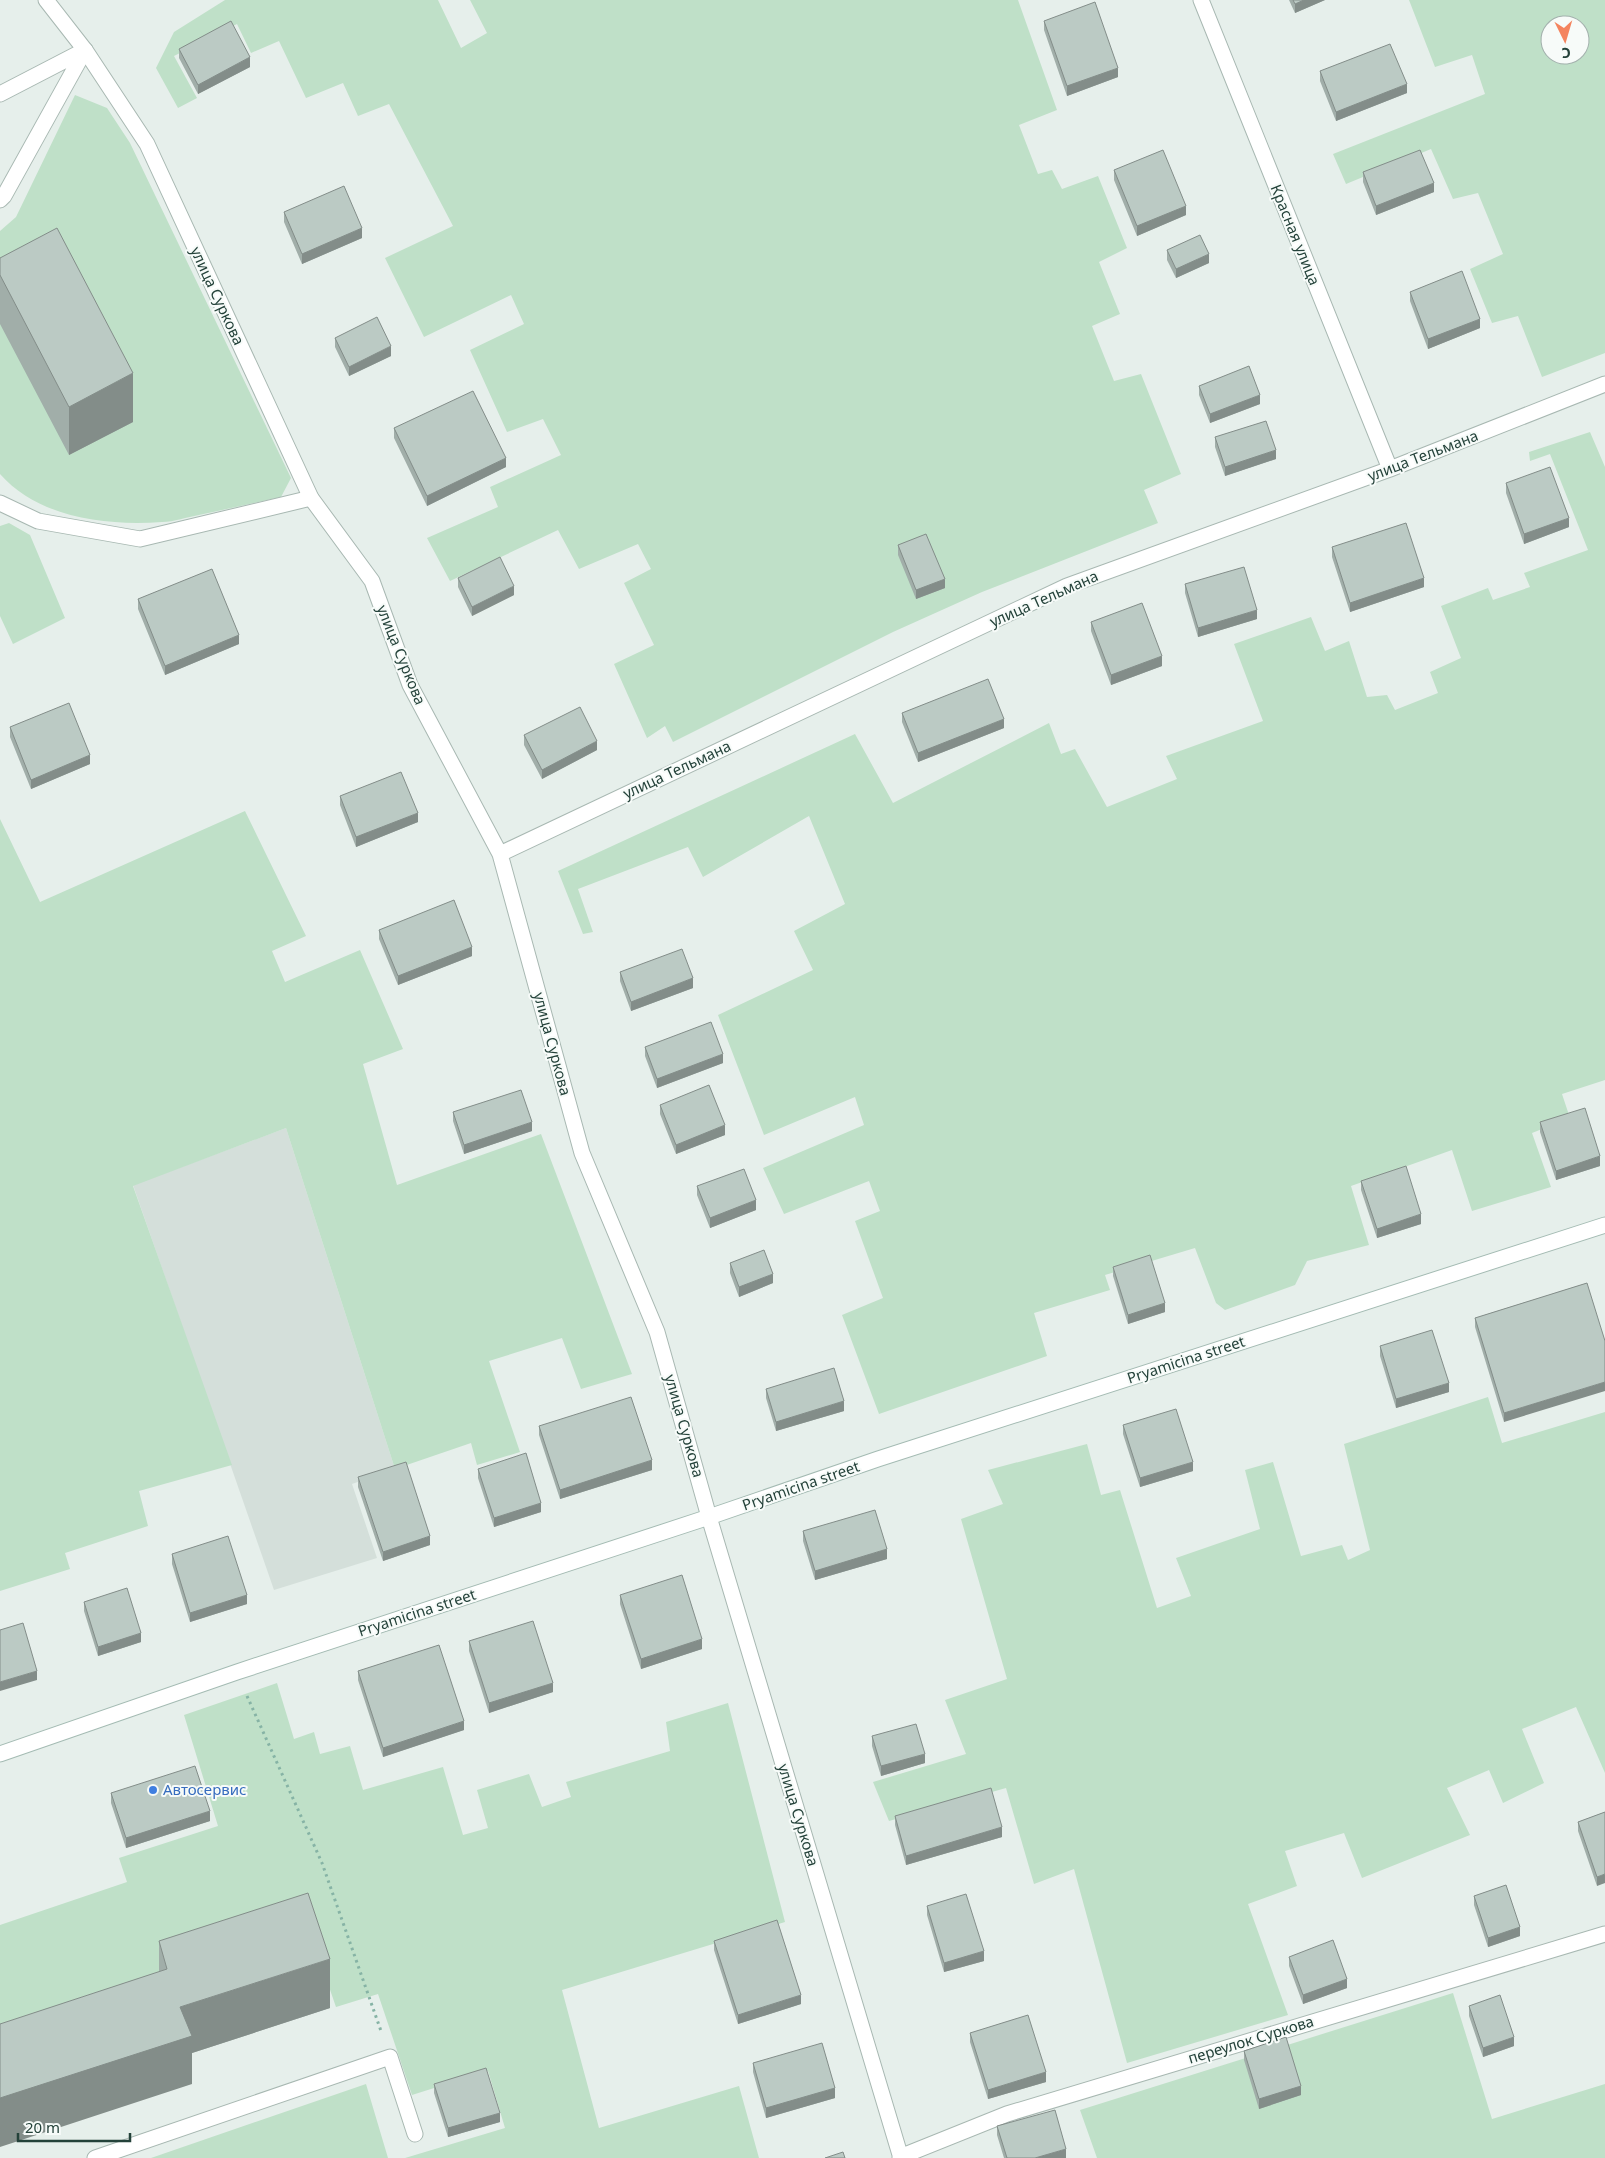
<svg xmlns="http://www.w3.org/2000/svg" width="1605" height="2158" font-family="'Noto Sans',sans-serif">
<rect width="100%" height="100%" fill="#e6efeb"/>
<!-- built -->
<path fill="#d4dfda" d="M286 1128 395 1469 352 1484 377 1558 274 1590 133 1185Z"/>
<!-- green -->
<path fill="#bfe0c8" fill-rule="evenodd" d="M225 0H438L461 48 487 33 470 0H1018L1057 110 1019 125 1038 174 1052 170 1062 189 1098 176 1127 248 1099 262 1120 314 1092 326 1114 381 1141 374 1181 474 1144 490 1158 523 982 592 893 632 673 742 665 726 647 738 614 664 654 645 624 583 651 569 638 544 579 569 558 530 450 581 427 538 498 507 490 487 561 455 543 419 507 432 470 350 524 324 511 295 424 337 385 258 453 226 389 104 358 116 343 83 306 98 279 41 251 53 237 24 174 56 197 98 178 108 156 68 174 32Z
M1409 0H1605V353L1542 377 1518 316 1492 323 1470 269 1503 254 1478 193 1453 199 1431 149 1346 184 1333 154 1485 94 1472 55 1435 67ZM1550 25H1580V55H1550Z
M75 95 107 108 130 143 291 478 281 497C254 503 227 509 199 515 187 517 174 522 162 522 106 526 39 518 0 474V231L16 217Z
M1590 432 1605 467V1080L1562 1094 1570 1118 1532 1133 1551 1187 1472 1211 1452 1150 1351 1186 1369 1245 1307 1261 1295 1285 1225 1310 1216 1303 1195 1248 1105 1275 1110 1290 1034 1313 1047 1356 879 1414 842 1315 883 1298 855 1221 880 1211 869 1181 784 1214 763 1168 864 1125 855 1097 764 1135 718 1015 813 970 794 931 845 904 809 816 703 877 688 847 578 889 593 932 583 934 558 871 855 734 893 803 1049 723 1061 754 1075 749 1107 807 1177 779 1166 756 1263 721 1234 644 1311 617 1325 651 1349 641 1367 697 1387 695 1395 710 1438 693 1430 672 1461 658 1441 606 1488 588 1493 600 1530 587 1524 573 1588 550 1550 454 1530 461 1529 452Z
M9 523 30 535 65 618 13 644 0 616V526Z
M245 811 306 936 272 951 285 982 360 950 403 1049 363 1064 397 1185 541 1134 632 1374 581 1389 562 1338 489 1361 520 1452 477 1465 471 1443 395 1469 286 1128 133 1186 232 1465 139 1491 148 1526 65 1553 70 1569 0 1591V819L40 902Z
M1488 1397 1502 1443 1605 1412V1773L1576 1707 1522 1729 1544 1783 1503 1803 1489 1770 1447 1788 1470 1835 1362 1878 1344 1833 1285 1851 1297 1886 1248 1904 1288 2015 1127 2063 1074 1869 1034 1884 1006 1788 889 1821 873 1782 966 1754 945 1700 1007 1679 961 1519 1003 1504 988 1470 1087 1444 1101 1495 1120 1490 1157 1608 1191 1596 1176 1558 1260 1529 1245 1470 1273 1462 1301 1556 1342 1545 1348 1560 1370 1550 1344 1444Z
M277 1683 294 1739 314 1732 320 1754 350 1746 363 1790 443 1767 463 1835 488 1828 477 1790 529 1774 542 1807 571 1797 566 1782 670 1751 666 1722 728 1703 785 1922 562 1990 599 2128 739 2086 759 2158H405L505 2128 488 2071 412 2095 378 1994 336 2007 311 1935 0 2069V1925L127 1882 119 1858 218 1826 184 1715Z
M1453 1993 1492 2119 1605 2084V2158H1097L1080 2110Z
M366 2084 388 2158H151Z"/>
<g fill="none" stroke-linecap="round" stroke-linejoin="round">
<!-- lane casing -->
<g stroke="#a8b8b2" stroke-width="17">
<path id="lane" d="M0 94 85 50
M0 200 4 196 85 50
M0 503 38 521 140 539 311 498
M95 2158 390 2057 415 2134"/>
</g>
<!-- street casing -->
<g stroke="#a8b8b2" stroke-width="17">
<path id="street" d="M46 0 85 50 147 144 311 498 372 581 410 685 500 854 582 1153 657 1332 709 1517 901 2158
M1201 0 1390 469
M500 854 1067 586 1390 469 1605 384
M900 2157 1007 2114 1605 1934"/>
</g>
<!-- secondary casing -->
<g stroke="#a4bbb3" stroke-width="17">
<path id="secondary" d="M0 1754 237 1672 709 1517 878 1459 1605 1225"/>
</g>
<!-- path -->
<path stroke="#86b3a5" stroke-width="3" stroke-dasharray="2.5 4" stroke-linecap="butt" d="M247 1696 322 1863 381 2031"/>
<!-- lane -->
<use href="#lane" stroke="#fff" stroke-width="15"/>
<!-- street -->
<use href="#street" stroke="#fff" stroke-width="15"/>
<!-- secondary -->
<use href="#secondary" stroke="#fff" stroke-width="15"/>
</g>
<!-- wall -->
<path fill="#a1aea9" d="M1289 0H1325L1295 13Z
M1044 21 1118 77 1067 96 1044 30Z
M179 49 250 67 198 94 179 58Z
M1320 71 1407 93 1336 121 1320 81Z
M1114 170 1186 215 1137 236 1114 180Z
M1363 172 1434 192 1376 215 1363 182Z
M284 212 362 238 302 264 284 222Z
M1167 250 1209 263 1176 278 1167 260Z
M0 258 133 422 69 455 0 324Z
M1410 292 1480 328 1428 349 1410 301Z
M335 338 391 356 349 376 335 347Z
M1199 386 1260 404 1210 423 1199 395Z
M394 428 506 467 427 506 394 438Z
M1215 437 1276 459 1225 476 1215 447Z
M1506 483 1569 527 1524 544 1506 493Z
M898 545 945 588 916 599 898 555Z
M1332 547 1424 587 1350 612 1332 557Z
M458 578 514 595 472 616 458 587Z
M1185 584 1257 619 1198 637 1185 593Z
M138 599 239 644 165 675 138 609Z
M1091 622 1162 666 1111 685 1091 631Z
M902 713 1004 728 918 762 902 722Z
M10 727 90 764 31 789 10 737Z
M524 735 597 750 542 779 524 745Z
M340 796 418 822 356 847 340 805Z
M379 930 472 956 398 985 379 939Z
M620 972 693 988 631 1011 620 981Z
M645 1047 723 1063 657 1088 645 1056Z
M660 1105 725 1135 676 1154 660 1114Z
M453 1112 532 1131 464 1154 453 1121Z
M1540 1122 1600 1166 1556 1180 1540 1132Z
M1361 1181 1421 1224 1377 1238 1361 1190Z
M697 1186 756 1210 710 1228 697 1195Z
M730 1263 773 1283 739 1297 730 1273Z
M1113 1267 1165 1312 1128 1324 1113 1276Z
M1587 1283 1504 1422 1475 1327V1318Z
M1380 1346 1449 1392 1396 1408 1380 1356Z
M766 1389 844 1411 776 1431 766 1398Z
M1123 1425 1193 1471 1140 1487 1123 1434Z
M539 1426 652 1470 560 1499 539 1435Z
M478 1469 541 1512 494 1527 478 1478Z
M358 1477 430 1545 383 1561 358 1487Z
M803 1531 887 1559 815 1580 803 1541Z
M172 1554 247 1604 190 1622 172 1564Z
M620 1595 702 1649 641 1669 620 1604Z
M84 1602 141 1642 98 1656 84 1611Z
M469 1641 553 1692 489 1713 469 1651Z
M358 1671 464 1730 383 1757 358 1680Z
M872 1736 925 1763 881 1776 872 1746Z
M111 1793 210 1821 126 1848 111 1803Z
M1605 1812 1597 1886 1578 1831V1822Z
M895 1816 1002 1837 906 1865 895 1825Z
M1474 1896 1520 1936 1488 1947 1474 1905Z
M927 1906 984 1961 944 1972 927 1915Z
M159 1941 330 2008 192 2053V2084L159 1971Z
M714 1941 801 2004 738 2024 714 1950Z
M1289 1957 1347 1988 1303 2004 1289 1966Z
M1469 2006 1514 2046 1483 2057 1469 2016Z
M970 2033 1046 2082 988 2099 970 2042Z
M1244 2051 1301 2095 1259 2109 1244 2060Z
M753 2063 835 2098 766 2118 753 2072Z
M434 2084 500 2122 448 2137 434 2093Z
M997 2126 1066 2158H1004L997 2135Z"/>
<!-- shaded-wall -->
<path fill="#838d89" d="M1304 0H1325L1295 13V4Z
M250 57V67L198 94V85Z
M1118 68V77L1067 96V86Z
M1407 84V93L1336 121V112Z
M1434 183V192L1376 215V206Z
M1186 206V215L1137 236V226Z
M362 228V238L302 264V254Z
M1209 254V263L1176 278V269Z
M1480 319V328L1428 349V339Z
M391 346V356L349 376V367Z
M133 373V422L69 455V407Z
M1260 395V404L1210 423V414Z
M1276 450V459L1225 476V467Z
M506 458V467L427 506V496Z
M1569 518V527L1524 544V534Z
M1424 578V587L1350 612V603Z
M945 579V588L916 599V590Z
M514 586V595L472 616V607Z
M1257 610V619L1198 637V628Z
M239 635V644L165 675V666Z
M1162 656V666L1111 685V675Z
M1004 719V728L918 762V753Z
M597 741V750L542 779V770Z
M90 755V764L31 789V780Z
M418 813V822L356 847V837Z
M472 947V956L398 985V976Z
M693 978V988L631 1011V1002Z
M723 1054V1063L657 1088V1079Z
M532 1122V1131L464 1154V1145Z
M725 1125V1135L676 1154V1145Z
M1600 1156V1166L1556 1180V1171Z
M756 1200V1210L710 1228V1218Z
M1421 1214V1224L1377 1238V1229Z
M773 1274V1283L739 1297V1287Z
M1165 1303V1312L1128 1324V1315Z
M1605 1382V1391L1504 1422V1413Z
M1449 1383V1392L1396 1408V1399Z
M844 1401V1411L776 1431V1422Z
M652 1460V1470L560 1499V1490Z
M1193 1462V1471L1140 1487V1478Z
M541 1503V1512L494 1527V1518Z
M430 1536V1545L383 1561V1552Z
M887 1549V1559L815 1580V1571Z
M247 1595V1604L190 1622V1613Z
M141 1633V1642L98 1656V1647Z
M702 1639V1649L641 1669V1659Z
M37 1671V1680L0 1691V1682Z
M553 1683V1692L489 1713V1703Z
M464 1721V1730L383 1757V1748Z
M925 1754V1763L881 1776V1766Z
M210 1811V1821L126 1848V1838Z
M1002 1827V1837L906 1865V1856Z
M1605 1874V1883L1597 1886V1877Z
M1520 1927V1936L1488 1947V1938Z
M984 1951V1961L944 1972V1963Z
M330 1959V2008L192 2053V2084L0 2147V2098L180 2007Z
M1347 1979V1988L1303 2004V1995Z
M801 1995V2004L738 2024V2015Z
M1514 2037V2046L1483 2057V2048Z
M1046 2072V2082L988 2099V2090Z
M1301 2086V2095L1259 2109V2099Z
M835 2088V2098L766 2118V2108Z
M500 2113V2122L448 2137V2128Z
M1066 2149V2158H1035Z"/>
<!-- building -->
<path fill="#bbcac4" stroke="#838d89" d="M1293 0H1304L1295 4Z
M1095 2 1118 68 1067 86 1044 21Z
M231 21 250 57 198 85 179 49Z
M1390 44 1407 84 1336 112 1320 71Z
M1163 150 1186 206 1137 226 1114 170Z
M1420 150 1434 183 1376 206 1363 172Z
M344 186 362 228 302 254 284 212Z
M57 228 133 373 69 407 0 275V258Z
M1200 235 1209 254 1176 269 1167 250Z
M1462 271 1480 319 1428 339 1410 292Z
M377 317 391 346 349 367 335 338Z
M1249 366 1260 395 1210 414 1199 386Z
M473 391 506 458 427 496 394 428Z
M1266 421 1276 450 1225 467 1215 437Z
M1550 467 1569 518 1524 534 1506 483Z
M1406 523 1424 578 1350 603 1332 547Z
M926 534 945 579 916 590 898 545Z
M500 557 514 586 472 607 458 578Z
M1244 567 1257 610 1198 628 1185 584Z
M212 569 239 635 165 666 138 599Z
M1142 603 1162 656 1111 675 1091 622Z
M988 679 1004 719 918 753 902 713Z
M69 703 90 755 31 780 10 727Z
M580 707 597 741 542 770 524 735Z
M401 772 418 813 356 837 340 796Z
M454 900 472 947 398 976 379 930Z
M682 949 693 978 631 1002 620 972Z
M711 1022 723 1054 657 1079 645 1047Z
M709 1085 725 1125 676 1145 660 1105Z
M521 1090 532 1122 464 1145 453 1112Z
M1585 1108 1600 1156 1556 1171 1540 1122Z
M1406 1166 1421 1214 1377 1229 1361 1181Z
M744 1169 756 1200 710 1218 697 1186Z
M764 1250 773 1274 739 1287 730 1263Z
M1150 1255 1165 1303 1128 1315 1113 1267Z
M1587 1283 1605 1341V1382L1504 1413 1475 1318Z
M1432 1330 1449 1383 1396 1399 1380 1346Z
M834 1368 844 1401 776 1422 766 1389Z
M631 1397 652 1460 560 1490 539 1426Z
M1176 1409 1193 1462 1140 1478 1123 1425Z
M526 1453 541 1503 494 1518 478 1469Z
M406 1462 430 1536 383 1552 358 1477Z
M875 1510 887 1549 815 1571 803 1531Z
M228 1536 247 1595 190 1613 172 1554Z
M682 1575 702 1639 641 1659 620 1595Z
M127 1588 141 1633 98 1647 84 1602Z
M533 1621 553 1683 489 1703 469 1641Z
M23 1623 37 1671 0 1682V1630Z
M439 1645 464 1721 383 1748 358 1671Z
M916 1724 925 1754 881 1766 872 1736Z
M195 1766 210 1811 126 1838 111 1793Z
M991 1788 1002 1827 906 1856 895 1816Z
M1605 1812V1874L1597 1877 1578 1822Z
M1506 1885 1520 1927 1488 1938 1474 1896Z
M308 1893 330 1959 180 2007 192 2036 0 2098V2024L167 1969 159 1941Z
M966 1894 984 1951 944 1963 927 1906Z
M777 1920 801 1995 738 2015 714 1941Z
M1333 1940 1347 1979 1303 1995 1289 1957Z
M1500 1995 1514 2037 1483 2048 1469 2006Z
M1028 2015 1046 2072 988 2090 970 2033Z
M1286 2037 1301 2086 1259 2099 1244 2051Z
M822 2043 835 2088 766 2108 753 2063Z
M486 2068 500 2113 448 2128 434 2084Z
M1055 2110 1066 2149 1035 2158H1007L997 2126Z
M843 2152 845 2158H825Z"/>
<!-- markers -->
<circle fill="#3f7fe0" stroke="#f7fbf9" stroke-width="2" cx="153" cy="1790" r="5"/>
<g text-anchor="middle" stroke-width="4" stroke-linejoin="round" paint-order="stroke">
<!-- street labels -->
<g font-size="15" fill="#24423a" stroke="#f7fbf9">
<text transform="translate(1295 235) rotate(68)" y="5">Красная улица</text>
<text transform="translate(217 296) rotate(65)" y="5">улица Суркова</text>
<text transform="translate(1423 456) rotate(-21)" y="5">улица Тельмана</text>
<text transform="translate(1044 599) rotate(-24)" y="5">улица Тельмана</text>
<text transform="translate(401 655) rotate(68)" y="5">улица Суркова</text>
<text transform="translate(677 770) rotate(-25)" y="5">улица Тельмана</text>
<text transform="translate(552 1044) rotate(75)" y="5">улица Суркова</text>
<text transform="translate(1186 1360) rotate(-18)" y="5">Pryamicina street</text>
<text transform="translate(684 1426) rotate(74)" y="5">улица Суркова</text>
<text transform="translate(801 1486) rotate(-19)" y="5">Pryamicina street</text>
<text transform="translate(417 1613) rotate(-18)" y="5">Pryamicina street</text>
<text transform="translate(798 1815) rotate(73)" y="5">улица Суркова</text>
<text transform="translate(1251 2040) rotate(-17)" y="5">переулок Суркова</text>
</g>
<!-- shop labels -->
<g font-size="15" fill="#366cbe" stroke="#f7fbf9" text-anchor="start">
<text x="163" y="1795">Автосервис</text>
</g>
</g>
<!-- north arrow -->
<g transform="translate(1565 40) rotate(175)"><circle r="24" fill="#f7fbf9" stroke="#a3b1ad"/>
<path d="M0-4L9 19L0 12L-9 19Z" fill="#f4845f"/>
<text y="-8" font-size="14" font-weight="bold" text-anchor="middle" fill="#24423a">С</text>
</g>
<!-- scale -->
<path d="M18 2133v8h112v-8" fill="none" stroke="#24423a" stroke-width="2.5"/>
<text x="25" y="2133" font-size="15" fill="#24423a" stroke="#f7fbf9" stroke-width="4" paint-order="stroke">20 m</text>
</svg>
